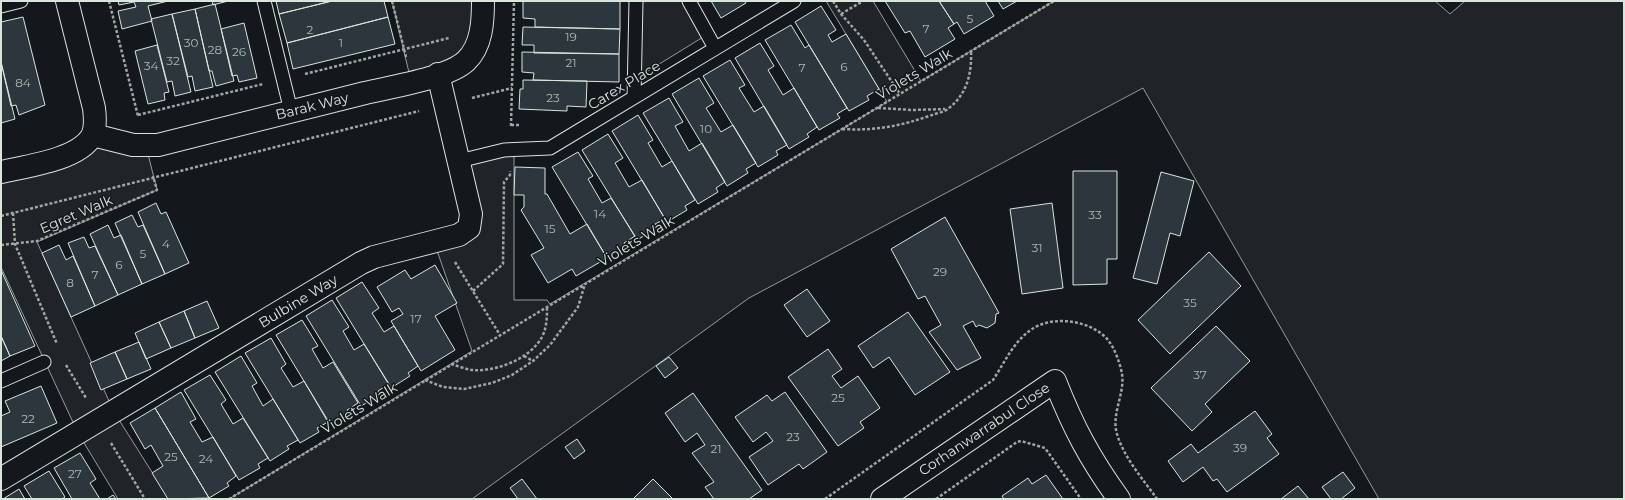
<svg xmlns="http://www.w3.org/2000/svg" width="1625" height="500" font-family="Montserrat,sans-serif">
<rect width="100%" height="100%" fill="#14181c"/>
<!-- green -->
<path fill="#202428" stroke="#939e99" d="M392 1H483L473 51 411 81Z
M636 1H689L708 34 635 79Z
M826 1H873L921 81 1054 1H1435L1450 14 1465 1H1624V499H1379L1143 88 749 298 472 499H229L472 351 434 242 466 232 459 161 514 149V300H547L550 304 887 102Z
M146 146 157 190 37 242 114 412 169 499H118L78 433 1 267V172L81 148Z"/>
<!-- building -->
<path fill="#2c363c" stroke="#d8e6dc" d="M118 1H168L148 6 152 21 122 29 118 11 136 7 134 2 119 5Z
M212 1H228L213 5Z
M276 1H332L279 14Z
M332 1H384L388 17 287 43 279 14Z
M523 1H620V29L535 27V19L523 18Z
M711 1H745L746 3 721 18Z
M885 1H939L954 24 948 28 955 39 925 57 910 31 905 33Z
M939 1H985L994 16 964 34 957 22 954 24Z
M998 1H1017L1003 9Z
M215 4 234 81 216 86 212 71H209L195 9Z
M821 6 836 30 828 35 832 42 846 34 879 89 867 96 869 100 849 111 795 22Z
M195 9 213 87 195 91 192 76 188 77 172 14Z
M172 14 191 92 175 96 172 81 167 82 151 19Z
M23 17 45 105 19 115 16 105 11 106 1 62V22Z
M388 17 395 44 293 69 287 43Z
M244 23 257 78 239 82 237 75 232 76 221 29Z
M791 25 805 48 809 45 847 108 837 114 840 118 819 130 765 40Z
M523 27 620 29 619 54 534 53V45H522Z
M760 43 774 66 768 70 783 95 794 88 817 127 807 134 809 137 789 149 735 58Z
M157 45 169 92 164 93 165 100 148 104 135 51Z
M522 52 619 54V82L533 80 534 73 522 72Z
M730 60 745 85 739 88 754 112 764 106 787 145 776 151 778 155 758 167 703 76Z
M1 62 15 119 1 123Z
M699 78 714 103 706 108 721 132 733 125 756 163 746 169 748 173 727 186 672 94Z
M523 80 587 81 586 107 567 106V111L519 109 520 89H523Z
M669 98 683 122 675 126 689 151 702 143 725 182 716 188 718 192 698 204 643 113Z
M638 115 653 140 648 143 662 167 672 161 695 200 685 206 687 210 667 222 612 131Z
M608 134 623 158 615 163 629 187 642 180 665 219 655 224 657 228 637 240 582 150Z
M578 152 593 176 588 179 602 203 611 198 635 236 624 243 626 246 607 258 552 167Z
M515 167 545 168V194H547L570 234 587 224 607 258 576 276 572 269 548 283 531 255 544 248 521 210 524 207V195H514Z
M1073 171H1117V259H1107V284L1073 285Z
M1161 172 1194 181 1180 236 1170 233 1157 284 1133 278Z
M156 203 161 214 166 212 189 263 165 274 138 212Z
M1052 203 1063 288 1022 294 1010 209Z
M132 215 138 227 143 225 165 274 142 284 115 223Z
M945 217 999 313 996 314 995 323 987 328 979 325 976 327 973 321 963 326 981 358 957 370 929 332 941 325 925 296 918 299 891 249Z
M108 225 114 238 121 235 142 284 118 295 90 234Z
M84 237 89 248 95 246 118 295 95 306 68 243Z
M59 245 66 260 73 256 95 306 71 317 42 253Z
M1209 252 1241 286 1170 354 1138 320Z
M435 265 457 303 435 316 455 350 421 371 391 321 403 314 399 308 392 312 377 287 405 270 411 279Z
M1 270 35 346 10 356 1 336Z
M362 282 379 308 372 313 384 332 394 326 418 366 408 373 410 376 391 388 336 298Z
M807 289 830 321 807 337 784 305Z
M332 300 349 327 343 331 354 350 364 344 389 384 378 391 380 395 361 406 306 316Z
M207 301 219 328 195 338 184 311Z
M184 311 195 338 171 348 159 322Z
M908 312 950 372 915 395 889 357 873 368 858 346Z
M302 320 318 346 312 349 323 368 333 362 358 403 347 410 350 413 330 424 276 335Z
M159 322 171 348 146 359 135 333Z
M1216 326 1250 361 1205 404 1212 412 1192 431 1151 388Z
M1 336 10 356 1 361Z
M271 338 286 364 281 368 293 387 304 381 328 422 317 428 319 432 300 443 245 353Z
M139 342 151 369 127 379 115 352Z
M828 349 842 369 832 376 841 388 858 376 880 408 860 422 864 428 838 446 788 377Z
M115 352 127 379 101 390 90 363Z
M241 356 257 383 252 386 263 406 273 399 298 440 287 446 289 449 270 461 215 372Z
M669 357 678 368 665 378 656 366Z
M210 375 226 400 221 404 233 424 243 418 268 458 258 464 260 468 239 480 184 390Z
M41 386 57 423 1 447V416L10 412 5 401Z
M181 392 196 419 190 422 202 442 213 437 236 476 227 483 229 486 209 498 155 408Z
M785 392 827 452 803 469 799 464 768 485 749 457 773 441 766 432 753 442 735 417 767 395 772 401Z
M693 393 762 490 749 499H714L705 487 714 482 692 453 705 445 697 433 685 442 665 413Z
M155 408 209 498 168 499 152 473 163 466 151 445 145 449 130 423Z
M1255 411 1272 434 1267 438 1279 454 1227 492 1217 479 1213 481 1203 467 1183 482 1168 461 1191 444 1198 453Z
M577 439 585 451 574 459 565 447Z
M80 453 96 479 90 483 100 499H72L54 468Z
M49 471 65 497 62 499H32L24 486Z
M1343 472 1355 488 1341 499H1331L1322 487Z
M1046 475 1063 499H1004L1002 496 1028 478 1032 484Z
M522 479 537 499H518L510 488Z
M653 479 673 499H633Z
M1298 486 1309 499H1281Z
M19 489 25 499H3Z
M113 495 116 499H107Z"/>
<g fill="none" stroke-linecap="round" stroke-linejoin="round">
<!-- service casing -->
<g stroke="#d8e6dc" stroke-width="15">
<path id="service" d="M264 1 291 111
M689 1 715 48
M1 6 21 1
M634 97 636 1
M459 161 504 150 550 148 794 1
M1 381 44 362"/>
</g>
<!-- minor casing -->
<g stroke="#d8e6dc" stroke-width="24">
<path id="minor" d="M93 135 133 145H158C227 127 296 110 365 93 390 87 448 78 466 61 482 46 483 21 483 1
M1 172C27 166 78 160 92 136 96 128 95 116 94 108L67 1
M1 479 361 263 374 257 459 235 469 228 471 214 438 74
M882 499 1055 381C1073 427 1090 459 1119 499"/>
</g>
<!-- path -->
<path stroke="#9da8a2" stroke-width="2.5" stroke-dasharray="3 2" stroke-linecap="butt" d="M109 1 138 116
M392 1 406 57
M833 1 841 14 864 40 900 94
M841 14 863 1
M305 74 449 38
M472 98 512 88
M878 108 913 110 945 109
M138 115 263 84
M511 125H521
M511 126 514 1
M842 129C875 131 901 126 932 115 937 113 945 112 949 108 967 94 972 73 971 51
M13 213 15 244 57 344
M1 216 419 111
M1 245 37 241 157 190 153 176
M455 262 500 335
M473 291 503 264 504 182 510 175V171
M524 356 533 361
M451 364C458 366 465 369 472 370 496 372 530 359 542 337 547 327 547 317 547 306
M66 365 86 398
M425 380 443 387 464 389 492 383 512 375 533 361 550 345 578 307 585 284
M111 443 145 499
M229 499 1054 1
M825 499 993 380C1005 362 1013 342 1032 329 1053 315 1091 320 1108 340 1115 349 1120 363 1122 374 1125 394 1111 414 1117 434 1124 458 1143 479 1157 499
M936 499 1017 442 1021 441 1045 448 1081 499"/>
<!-- service -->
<use href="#service" stroke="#14181c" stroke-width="13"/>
<!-- minor -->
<use href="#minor" stroke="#14181c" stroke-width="22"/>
</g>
<g text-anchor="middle" stroke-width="3" stroke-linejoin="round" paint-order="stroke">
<!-- number labels -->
<g font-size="12" fill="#adbab4">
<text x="970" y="23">5</text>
<text x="926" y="33">7</text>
<text x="310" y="34">2</text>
<text x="571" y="41">19</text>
<text x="191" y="47">30</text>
<text x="341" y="47">1</text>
<text x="215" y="54">28</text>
<text x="239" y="56">26</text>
<text x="173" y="65">32</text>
<text x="571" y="67">21</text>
<text x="151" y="70">34</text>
<text x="844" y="71">6</text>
<text x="802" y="72">7</text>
<text x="23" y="87">84</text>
<text x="553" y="102">23</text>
<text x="706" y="133">10</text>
<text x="600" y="218">14</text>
<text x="1095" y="219">33</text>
<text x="550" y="233">15</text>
<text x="166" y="248">4</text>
<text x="1037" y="252">31</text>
<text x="143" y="258">5</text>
<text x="119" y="269">6</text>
<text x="940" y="276">29</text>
<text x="95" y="279">7</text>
<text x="70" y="287">8</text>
<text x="1190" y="307">35</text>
<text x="416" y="323">17</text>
<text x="1200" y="379">37</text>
<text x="838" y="402">25</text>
<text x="28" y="423">22</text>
<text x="793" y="441">23</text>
<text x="1240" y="452">39</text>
<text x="716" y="453">21</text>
<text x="171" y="461">25</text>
<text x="206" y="463">24</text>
<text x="75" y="478">27</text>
</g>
<!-- street labels -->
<g font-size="14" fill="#d8e6dc" stroke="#14181c">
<text transform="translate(914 74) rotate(-31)" y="5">Violets Walk</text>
<text transform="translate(624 85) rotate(-31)" y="5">Carex Place</text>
<text transform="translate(312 106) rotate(-14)" y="5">Barak Way</text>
<text transform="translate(76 214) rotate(-23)" y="5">Egret Walk</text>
<text transform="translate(636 241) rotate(-31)" y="5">Violets Walk</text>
<text transform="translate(298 301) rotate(-31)" y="5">Bulbine Way</text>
<text transform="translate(359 408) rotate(-31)" y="5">Violets Walk</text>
<text transform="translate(984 429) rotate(-34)" y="5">Corhanwarrabul Close</text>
</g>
</g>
<!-- border -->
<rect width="1625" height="500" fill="none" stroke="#d8e6dc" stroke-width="4"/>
</svg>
